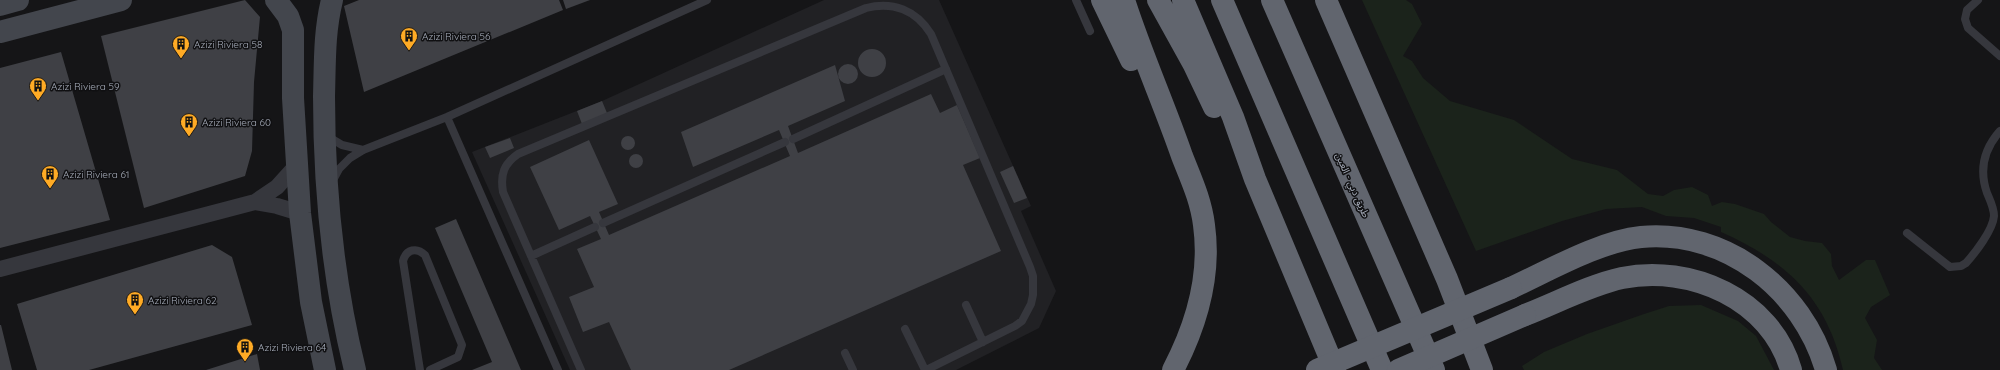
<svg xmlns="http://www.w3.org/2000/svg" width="2000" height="370" font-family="Quicksand,'Noto Sans Arabic',sans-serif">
<rect width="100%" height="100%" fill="#151517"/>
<!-- built -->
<path fill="#212124" d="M824 0H939L1031 206 1021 211 1056 291 1039 328 956 370H570L472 152 602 101Z"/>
<!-- green -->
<path fill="#1b231b" d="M1362 0H1406L1412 4 1422 24 1403 56 1412 61 1423 78 1450 101 1514 120 1572 159 1617 170 1648 194 1663 196 1674 190 1692 187 1708 195 1712 206 1722 202 1735 204 1764 214 1771 222 1790 237 1805 241 1822 243 1831 254 1832 266 1839 280 1866 260H1875L1890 295 1871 307 1865 318 1877 340 1874 358 1882 370H1843C1827 298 1786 261 1721 232V227L1694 218 1666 216 1642 207 1606 209 1562 221 1476 251Z
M1701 305 1738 321 1756 336 1774 370H1524L1522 366 1544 352 1587 334 1644 314 1669 306Z"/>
<!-- building -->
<path fill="#3f4045" d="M245 0 260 17 254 82 252 151 245 176 144 208 101 36Z
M359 0H559L563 10 364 92 344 6Z
M563 0H590L566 9Z
M858 63a14 14 0 1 1 28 0a14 14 0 1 1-28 0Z
M61 52 110 220 0 248V68Z
M838 74a10 10 0 1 1 20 0a10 10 0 1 1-20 0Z
M835 65 845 101 788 126 798 153 931 94 940 113 957 105 980 158 963 165 1001 251 729 370H631L609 322 583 332 569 297 594 287 577 249 601 239 590 216 559 230 530 167 589 140 618 204 599 212 609 235 790 156 779 130 693 167 681 132Z
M602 101 607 113 582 124 577 111Z
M621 143a7 7 0 1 1 14 0a7 7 0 1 1-14 0Z
M510 138 514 148 490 158 485 147Z
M629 161a7 7 0 1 1 14 0a7 7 0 1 1-14 0Z
M1013 166 1027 198 1014 203 1000 172Z
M456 219 521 370H472L492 362 435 228Z
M212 245 232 257 252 325 89 370H37L17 304Z
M0 325H1L12 370H0Z
M257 354 260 370H206Z"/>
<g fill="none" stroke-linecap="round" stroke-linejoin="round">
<!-- lane -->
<path stroke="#36373d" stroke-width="8" d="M1076 0 1090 31
M1978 0 1967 10 1965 19 1968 28 2000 56
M447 117 558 370
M327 136 342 145 363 150
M793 139 946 69
M332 182 339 169 350 158 363 150 447 117 707 0
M603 223 785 142
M1907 233 1950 267 1961 266 1966 263C1975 253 1993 230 1994 216 1994 208 1990 200 1987 193 1979 170 1984 149 2000 131
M531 256 595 227
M966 305 983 342
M905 329 925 370
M845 353 853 370
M420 370 403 261C406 249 417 247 425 255L462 345 458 357 430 370
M581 370 503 192C500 174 504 164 518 154L866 8C893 1 916 10 931 34L1030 267 1033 276V295L1031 304 1022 321 1015 326 926 370"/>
<!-- street -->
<path stroke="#36373d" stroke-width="16" d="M255 202 277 206 300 213
M0 269 255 202 277 187 296 166"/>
<!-- secondary -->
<path stroke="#43464d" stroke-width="22" d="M276 0 288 16 293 30V98L300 213 311 302 325 370
M332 0C324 32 325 64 324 96 324 188 333 281 355 370
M0 5 18 0
M0 32 121 0"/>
<!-- highway -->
<path stroke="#61656e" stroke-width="22" d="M1102 0 1131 60
M1124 0C1141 53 1164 104 1182 156 1191 179 1201 200 1204 225 1211 275 1196 326 1173 370
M1158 0 1194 65 1214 107
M1183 0 1233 117 1255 179 1335 370
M1222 0 1382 370
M1272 0 1434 370
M1326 0 1447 279 1482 370
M1511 288C1548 271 1600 241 1641 237 1726 229 1803 290 1826 370
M1525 315C1556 303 1590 285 1622 278 1690 264 1771 299 1791 370"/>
<!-- highway-bridge -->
<path stroke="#61656e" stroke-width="22" d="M1317 370 1511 288
M1398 370 1525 315"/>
</g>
<!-- icons -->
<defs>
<g id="building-pin" transform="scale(0.9)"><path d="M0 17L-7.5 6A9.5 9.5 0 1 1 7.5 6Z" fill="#ffab25" stroke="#101012"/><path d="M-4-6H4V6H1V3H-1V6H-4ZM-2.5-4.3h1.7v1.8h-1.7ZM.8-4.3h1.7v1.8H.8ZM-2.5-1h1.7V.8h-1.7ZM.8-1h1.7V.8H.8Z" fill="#111"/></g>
</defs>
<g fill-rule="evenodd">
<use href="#building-pin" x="409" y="36"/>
<use href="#building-pin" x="181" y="44"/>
<use href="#building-pin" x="38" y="86"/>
<use href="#building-pin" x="189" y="122"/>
<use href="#building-pin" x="50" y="174"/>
<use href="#building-pin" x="135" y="300"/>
<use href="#building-pin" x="245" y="347"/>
</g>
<g text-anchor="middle" stroke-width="3" stroke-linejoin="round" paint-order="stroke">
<!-- poi labels -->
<g font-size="10" fill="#a6acb9" stroke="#101012" text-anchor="start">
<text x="422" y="40">Azizi Riviera 56</text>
<text x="194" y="48">Azizi Riviera 58</text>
<text x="51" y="90">Azizi Riviera 59</text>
<text x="202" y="126">Azizi Riviera 60</text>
<text x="63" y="178">Azizi Riviera 61</text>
<text x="148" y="304">Azizi Riviera 62</text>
<text x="258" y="351">Azizi Riviera 64</text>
</g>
<!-- street labels -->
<g font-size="10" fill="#a6acb9" stroke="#101012">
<text transform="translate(1353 185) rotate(66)" y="4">طريق دبي - العين</text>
</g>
</g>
</svg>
